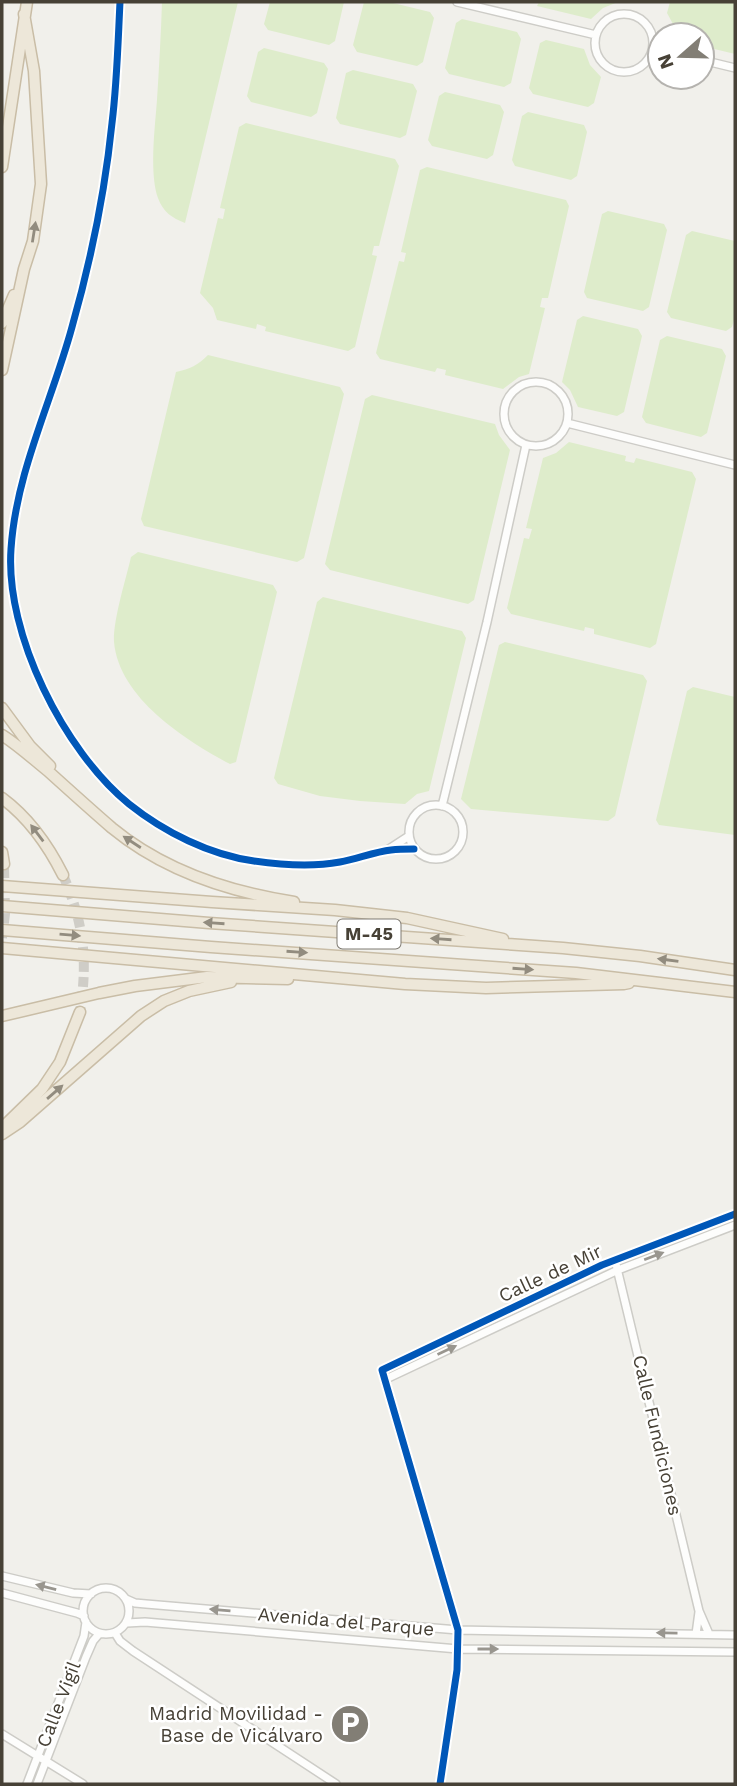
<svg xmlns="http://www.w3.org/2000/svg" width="737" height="1786" font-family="'Work Sans',sans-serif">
<rect width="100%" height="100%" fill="#f1f0eb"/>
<!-- green -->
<path fill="#deeccb" d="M162 2H238L185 223C172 218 163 212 158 198 149 173 155 127 157 100 159 67 161 35 162 2Z
M270 2H344L335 41 329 45 268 30 264 24Z
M364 2H389L430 12 434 18 423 62 417 66 357 52 353 45Z
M539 2H618L603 8 591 19 537 6Z
M670 2H735V54L702 46V35H676L673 24 667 13Z
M462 19 517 32 521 39 511 83 504 87 449 74 445 68 456 23Z
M546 40 584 49 590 65 601 77 594 103 588 107 533 94 529 88 540 43Z
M264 48 324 63 328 69 317 113 311 117 251 102 247 96 258 52Z
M353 70 413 84 417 91 406 135 400 138 340 124 336 118 346 73Z
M445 92 500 105 504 112 493 155 487 159 432 146 428 140 439 96Z
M528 112 584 125 587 132 577 176 571 180 515 166 512 160 522 116Z
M246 123 395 159 399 166 379 246H374L372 255 377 256 355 347 348 351 265 331 266 327 257 324 256 329 217 320 213 308 200 293 218 218 223 219 225 209 220 208 239 127Z
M427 167 566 200 569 206 548 298H542L540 307 545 308 529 374 519 377 503 389 445 375 446 370 437 368 435 372 380 359 376 353 399 261 404 262 406 253 401 252 420 170Z
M608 211 664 224 667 230 649 307 643 311 587 298 584 292 602 214Z
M692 231 735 241V316L732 327 726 331 671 318 667 312 686 235Z
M583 316 638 329 642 336 624 412 617 416 578 407 570 390 562 382 577 320Z
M667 336 722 349 726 356 707 433 701 437 646 423 642 417 660 340Z
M208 355 340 387 344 394 304 558 297 562 144 526 141 519 176 372C190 369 198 365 208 355Z
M372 395 495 424 499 435 510 450 474 600 468 604 330 570 325 564 365 399Z
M569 442 626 456 625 461 634 463 636 458 692 472 696 479 656 644 650 648 594 634V629L585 627 584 631 511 614 507 608 524 538 529 539 532 529 526 528 543 458 556 453Z
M138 552 273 585 277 592 236 762 230 764C185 740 119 698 114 642 113 620 126 579 131 557Z
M323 597 462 631 466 638 429 791 417 794 405 804 360 801 320 796 278 784 274 778 317 602Z
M505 642 643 675 647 681 615 816 608 821 471 809 461 799 499 645Z
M693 687 735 697V835L659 825 656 820 687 691Z"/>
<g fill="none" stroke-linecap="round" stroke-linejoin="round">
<!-- highway-tunnel -->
<path stroke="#cfcdc7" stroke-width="10" stroke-dasharray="10 5" stroke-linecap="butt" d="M63 875C84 924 88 959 80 1012
M2 938 5 914 4 864"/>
<!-- minor casing -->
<g stroke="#cdccc7" stroke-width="10">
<path id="minor" d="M120 2C118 42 117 83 112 123 105 192 91 260 72 327 52 401 16 472 11 549 5 634 64 751 129 804 164 832 210 855 254 861 282 865 313 867 340 862 357 859 374 852 391 850 399 849 407 849 414 849
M457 2 596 35
M595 43a29 29 0 1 1 58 0a29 29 0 1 1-58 0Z
M702 60 735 68
M504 414a32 32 0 1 1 64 0a32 32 0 1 1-64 0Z
M567 423 735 465
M409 832a27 27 0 1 1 54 0a27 27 0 1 1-54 0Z
M442 806 487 622 526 445
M389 849 409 836
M615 1260 699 1611 709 1634
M386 1379 618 1270 735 1225
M2 1576 73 1593 91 1594
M83 1611a23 23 0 1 1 46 0a23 23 0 1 1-46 0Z
M2 1593 77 1613 84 1616
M126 1599 135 1603 146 1604 458 1630 735 1635
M127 1623 145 1622 458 1649 735 1652
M115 1633 120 1641 133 1651 336 1784
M696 1634 699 1612
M2 1734 83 1784
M27 1784 84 1636 86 1622
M37 1784 86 1657 93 1641 99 1634
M440 1784 457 1670 458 1630 382 1370 602 1265 735 1214"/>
</g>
<!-- highway casing -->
<g stroke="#c9bda6" stroke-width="13">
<path id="highway" d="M2 167 27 2
M2 323 14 295
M2 370 24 269 33 241 41 184 34 71 24 14
M2 708 30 746 50 766
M2 735C18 745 33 759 48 771 69 790 90 809 112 828 163 870 230 892 294 902
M2 798C29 818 48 845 63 875
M2 852 4 864
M2 886 212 902 335 910 407 918 503 939
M2 906 209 923 563 948 640 956 735 970
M2 930 211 947 576 973 735 992
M2 948 405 984 486 988 624 984 629 983
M2 1016 99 993 135 986 207 977 288 979
M2 1128 42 1089 60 1062 80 1012
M2 1134 20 1122 141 1016 164 1001 189 991 231 982"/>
</g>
<!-- minor -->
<use href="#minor" stroke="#fdfdfc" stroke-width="7"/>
<!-- highway -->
<use href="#highway" stroke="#ede7d9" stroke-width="10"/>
<!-- cycleway casing -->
<g stroke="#fff" stroke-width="11">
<path id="cycleway" d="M120 2C118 42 117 83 112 123 105 192 91 260 72 327 52 401 16 472 11 549 5 634 64 751 129 804 164 832 210 855 254 861 282 865 313 867 340 862 357 859 374 852 391 850 399 849 407 849 414 849
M440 1784 457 1670 458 1630 382 1370 602 1265 735 1214"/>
</g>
<!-- cycleway -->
<use href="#cycleway" stroke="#0057b8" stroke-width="7"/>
</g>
<!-- one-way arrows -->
<defs><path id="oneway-solid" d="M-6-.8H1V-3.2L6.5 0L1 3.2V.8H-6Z" transform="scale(1.75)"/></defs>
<g fill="#928c7f">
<use href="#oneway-solid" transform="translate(34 232) rotate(-81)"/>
<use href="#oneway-solid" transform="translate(37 833) rotate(-127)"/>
<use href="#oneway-solid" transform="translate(132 842) rotate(-147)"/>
<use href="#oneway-solid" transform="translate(214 923) rotate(-176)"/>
<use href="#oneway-solid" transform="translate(70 935) rotate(5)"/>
<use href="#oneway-solid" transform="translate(441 939) rotate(-176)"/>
<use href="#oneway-solid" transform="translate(297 952) rotate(4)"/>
<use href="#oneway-solid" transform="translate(668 960) rotate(-172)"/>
<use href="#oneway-solid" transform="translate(523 969) rotate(4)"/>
<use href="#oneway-solid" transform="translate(55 1092) rotate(-41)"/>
</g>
<g fill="#99968f">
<use href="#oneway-solid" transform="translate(654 1256) rotate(-21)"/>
<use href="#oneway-solid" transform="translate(447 1350) rotate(-25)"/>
<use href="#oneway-solid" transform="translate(46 1587) rotate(-166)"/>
<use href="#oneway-solid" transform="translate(220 1610) rotate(-175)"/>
<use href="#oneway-solid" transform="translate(667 1633) rotate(-179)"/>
<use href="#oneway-solid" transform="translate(488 1649)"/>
</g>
<!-- icons -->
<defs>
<g id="parking-disc" transform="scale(2.0125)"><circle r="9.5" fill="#827e75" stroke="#fff"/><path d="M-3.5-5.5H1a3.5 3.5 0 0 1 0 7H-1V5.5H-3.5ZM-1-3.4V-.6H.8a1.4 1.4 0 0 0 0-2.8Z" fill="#fff"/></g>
</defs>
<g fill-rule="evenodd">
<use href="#parking-disc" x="350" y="1724"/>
</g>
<g text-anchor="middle" stroke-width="5" stroke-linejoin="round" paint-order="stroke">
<!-- shield labels -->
<rect fill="#fff" stroke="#7e7a72" stroke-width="2" x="337.5" y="919.5" width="63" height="29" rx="5"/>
<g font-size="18" font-weight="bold" fill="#474136">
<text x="369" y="940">M-45</text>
</g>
<!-- street labels -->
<g font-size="19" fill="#474136" stroke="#fff">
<text transform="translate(550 1273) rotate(-25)" y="7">Calle de Mir</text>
<text transform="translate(658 1435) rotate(77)" y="7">Calle Fundiciones</text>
<text transform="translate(346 1621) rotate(5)" y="7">Avenida del Parque</text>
<text transform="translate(58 1704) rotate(-69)" y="7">Calle Vigil</text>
</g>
<!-- poi labels -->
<g font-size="19" fill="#474136" stroke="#fff" text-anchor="end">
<text x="323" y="1720">Madrid Movilidad -<tspan x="323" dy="22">Base de Vicálvaro</tspan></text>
</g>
</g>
<!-- border -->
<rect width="737" height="1786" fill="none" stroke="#474136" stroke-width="7"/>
<!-- north arrow -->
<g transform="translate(681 56) rotate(250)"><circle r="33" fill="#ffffff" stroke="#b5b3af" stroke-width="2"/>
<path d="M0-5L12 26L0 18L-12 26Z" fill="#827e75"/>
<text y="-10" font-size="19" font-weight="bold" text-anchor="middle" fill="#474136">N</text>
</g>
</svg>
